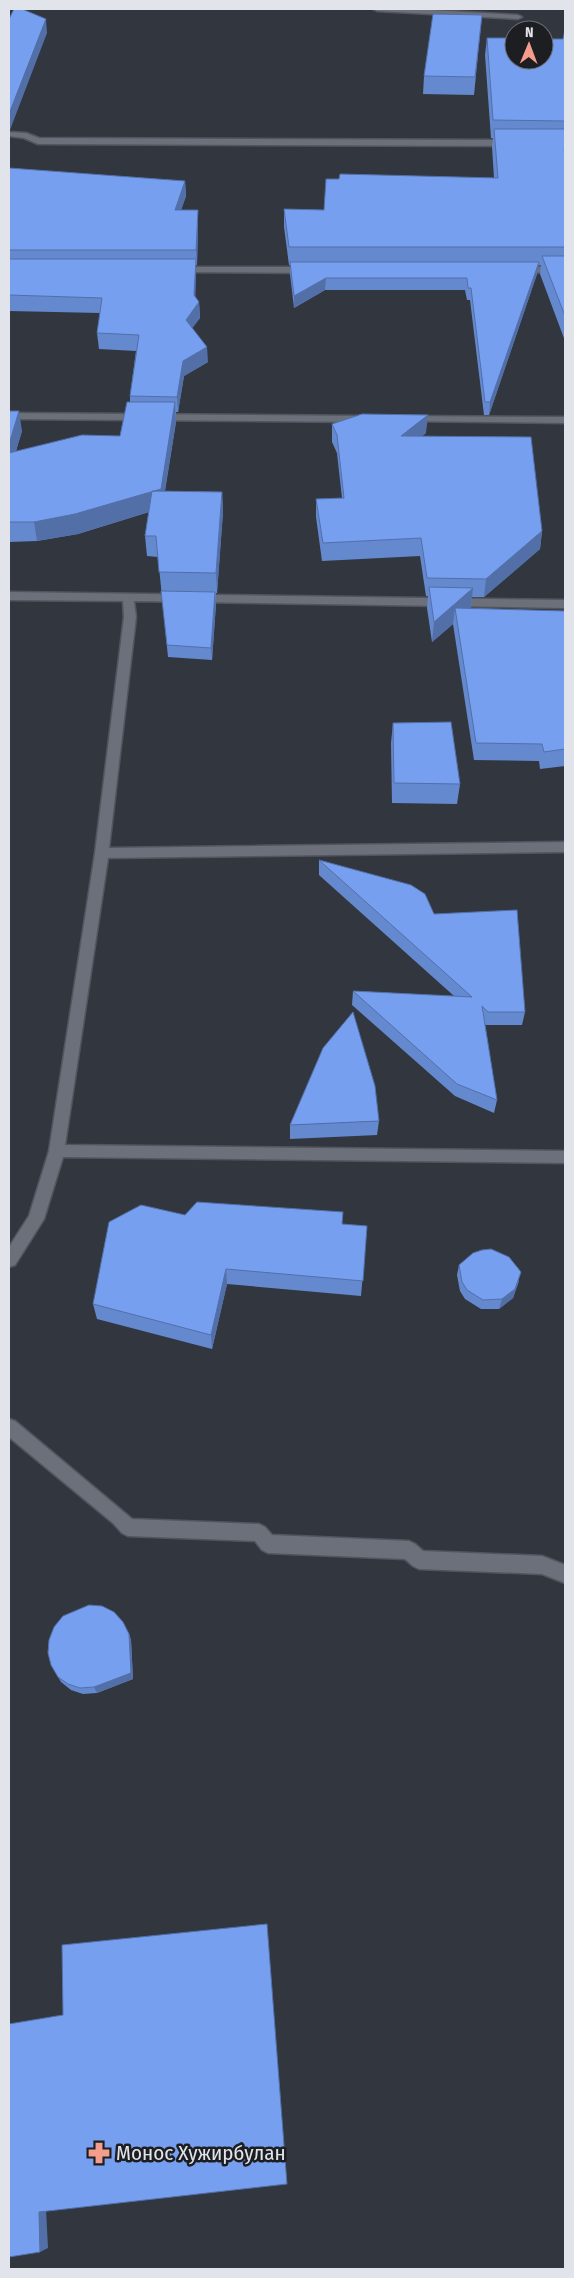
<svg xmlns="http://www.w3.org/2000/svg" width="574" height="2278" font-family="'Fira Sans Condensed',sans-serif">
<rect width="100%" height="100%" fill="#32373f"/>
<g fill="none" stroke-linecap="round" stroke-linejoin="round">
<!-- minor casing -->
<g stroke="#52555d" stroke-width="3">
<path id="minor" d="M373 9H413L518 15 522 17 518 19 377 11Z
M9 132 26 133 39 138 511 140 515 143 511 146 38 144 24 138 9 136Z
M565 266V272L517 273 512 270 517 267Z
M177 267H309L314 270 309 273 174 272 172 270Z
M9 413 369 416 374 419 369 422 9 419Z
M407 416 565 417V423L403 421 402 419Z
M9 592 565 600V608L134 601 136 617 109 848 565 842V852L108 858 65 1145 565 1151V1163L63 1157 44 1219 15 1265 9 1267V1247L29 1216 49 1151 95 853 124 617 123 601 9 600Z
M9 1419 15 1421 132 1519 259 1524 265 1527 272 1535 409 1541 415 1544 423 1551 542 1556 565 1565V1583L542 1574 419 1569 413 1566 405 1559 268 1553 262 1550 255 1541 128 1536 122 1533 113 1523 9 1437Z"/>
</g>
<!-- minor -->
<use href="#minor" fill="#6b707a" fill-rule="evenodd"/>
</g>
<!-- wall -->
<path fill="#6589ce" d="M482 15 474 95 423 94 424 76Z
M565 30V341L540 274 541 265H538L537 274 489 415H484L470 300H467L465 290H325L294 308 290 274V265H289L284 227V209L324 210 494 178 492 147 493 138H491L485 55 487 38 563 39Z
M9 168 185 181 186 196 181 210H198V226L197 265H196L195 297 199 302 200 318 192 328 208 362 184 376 178 412H176V422L165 491 222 492 223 512 217 593H216V604L212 660 168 657 158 557 147 556 145 536 149 512 78 534 37 541 9 542V544V411L22 431 16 451 120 436 130 402V396L136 351 99 349 97 333 100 313 9 311Z
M332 424 426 433 422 436 542 531 540 549 484 597H472L471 608 565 611V766L540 769 539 761 474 760 453 624 432 642 427 608 428 596H426L420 556 322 561 316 517V499L342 498 337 453 332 442Z
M393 723 460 784 457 804 392 803 391 743Z
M319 860 434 914 525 1012 522 1025H486L485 1024 497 1100 494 1113 455 1096 352 1005 353 991 454 996 319 875Z
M379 1121 377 1135 290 1139V1125Z
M185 1215 367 1226 361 1296 227 1284 212 1349 97 1319 93 1304Z
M459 1265 519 1281 513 1298 499 1309H481L465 1299 460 1291 457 1275Z
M129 1634 131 1640 133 1679 97 1693 83 1694 71 1690 61 1682 51 1665Z"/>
<!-- shaded-wall -->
<path fill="#536fa8" d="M46 19 47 33 10 130 9 131V114Z
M185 181 186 196 176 225 175 210Z
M198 210V226L197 265 196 250Z
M196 259V275L195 307 199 302 200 318 187 335 186 320 194 295Z
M539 262 537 274 489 415 490 402Z
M326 278 325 290 294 308V296Z
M207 347 208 362 184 376 178 412 177 397 183 361Z
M175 402 176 422 162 508 78 534 37 541 34 522Z
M19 411 22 431 9 473V444Z
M428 415 426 433 400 454 401 436Z
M222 492 223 512 217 593 216 573Z
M542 531 540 549 484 597 486 579Z
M473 588 471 608H455L453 624 432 642 434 622Z
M215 592 216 604 212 660 211 648Z
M226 1269 227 1284 212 1349 211 1335Z
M521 1272 513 1298 499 1309 502 1299Z
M129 1634 131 1640 133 1679 97 1693 94 1687Z
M46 2209 48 2248 40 2252 39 2212Z"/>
<!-- building -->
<path fill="#769ff0" stroke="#536fa8" d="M14 9H22L46 19 9 114V19Z
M433 14 482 15 475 77 424 76Z
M565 30V121L493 120 487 38H514V60H544V39H563Z
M494 129H565V150H564L565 153V247H289L284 209 324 210 326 179H339L340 174 498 178Z
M9 168 185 181 175 210H198L196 250H9Z
M542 256H565V316Z
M9 259H196L194 295 199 302 186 320 207 347 183 361 177 397 130 396 139 335 97 333 102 298 9 295Z
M290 262H539L490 402H485L471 288H468L467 278H326L294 296Z
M127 402H175L161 489 75 514 34 522H9V453L82 435 120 436Z
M9 411H19L9 444Z
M362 414 428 415 401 436 531 437 542 531 486 579 427 578 421 538 323 543 316 499 344 498 337 435 332 424Z
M152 491 222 492 216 573 159 572 156 536H145Z
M429 587 473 588 434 622Z
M161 591 215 592 211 648 167 645Z
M455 608 565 611V749L544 752 542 744 476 743Z
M451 722 460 784 394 783 393 723Z
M319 860 411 885 425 894 434 914 517 910 525 1012H488L482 1006 497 1100 457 1084 353 991 472 997Z
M353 1012 375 1086 379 1121 290 1125 323 1048Z
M197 1202 343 1212 342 1224 367 1226 363 1281 226 1269 211 1335 93 1304 109 1222 141 1205 185 1215Z
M491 1249 509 1257 521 1272 515 1289 502 1299 483 1300 467 1290 462 1282 459 1265 473 1253 482 1250Z
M89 1605 102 1606 114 1612 123 1622 129 1634 131 1673 94 1687 80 1688 68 1684 58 1677 51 1665 48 1653 49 1640 54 1627 63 1616Z
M267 1924 287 2184 39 2212 40 2252 9 2257V2024L63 2015 62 1945Z"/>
<!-- icons -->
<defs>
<g id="pharmacy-bare" transform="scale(1.725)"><path d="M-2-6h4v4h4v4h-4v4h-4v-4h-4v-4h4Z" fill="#f49d8c" stroke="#1c1e22" stroke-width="2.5" paint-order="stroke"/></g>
</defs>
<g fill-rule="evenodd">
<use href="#pharmacy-bare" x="99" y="2153"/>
</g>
<g text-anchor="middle" stroke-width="5" stroke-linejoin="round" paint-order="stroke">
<!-- near-poi labels -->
<g font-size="21" fill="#e1e4ea" stroke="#1c1e22" text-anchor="start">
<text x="116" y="2160">Монос Хужирбулан</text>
</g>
</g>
<!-- border -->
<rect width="574" height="2278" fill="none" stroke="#e1e4ea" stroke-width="20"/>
<!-- north arrow -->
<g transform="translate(529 45) rotate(1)"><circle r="24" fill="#1c1e22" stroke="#6b6d72"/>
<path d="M0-4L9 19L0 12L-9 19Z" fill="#f49d8c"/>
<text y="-8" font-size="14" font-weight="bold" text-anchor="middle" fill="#e1e4ea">N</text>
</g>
</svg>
